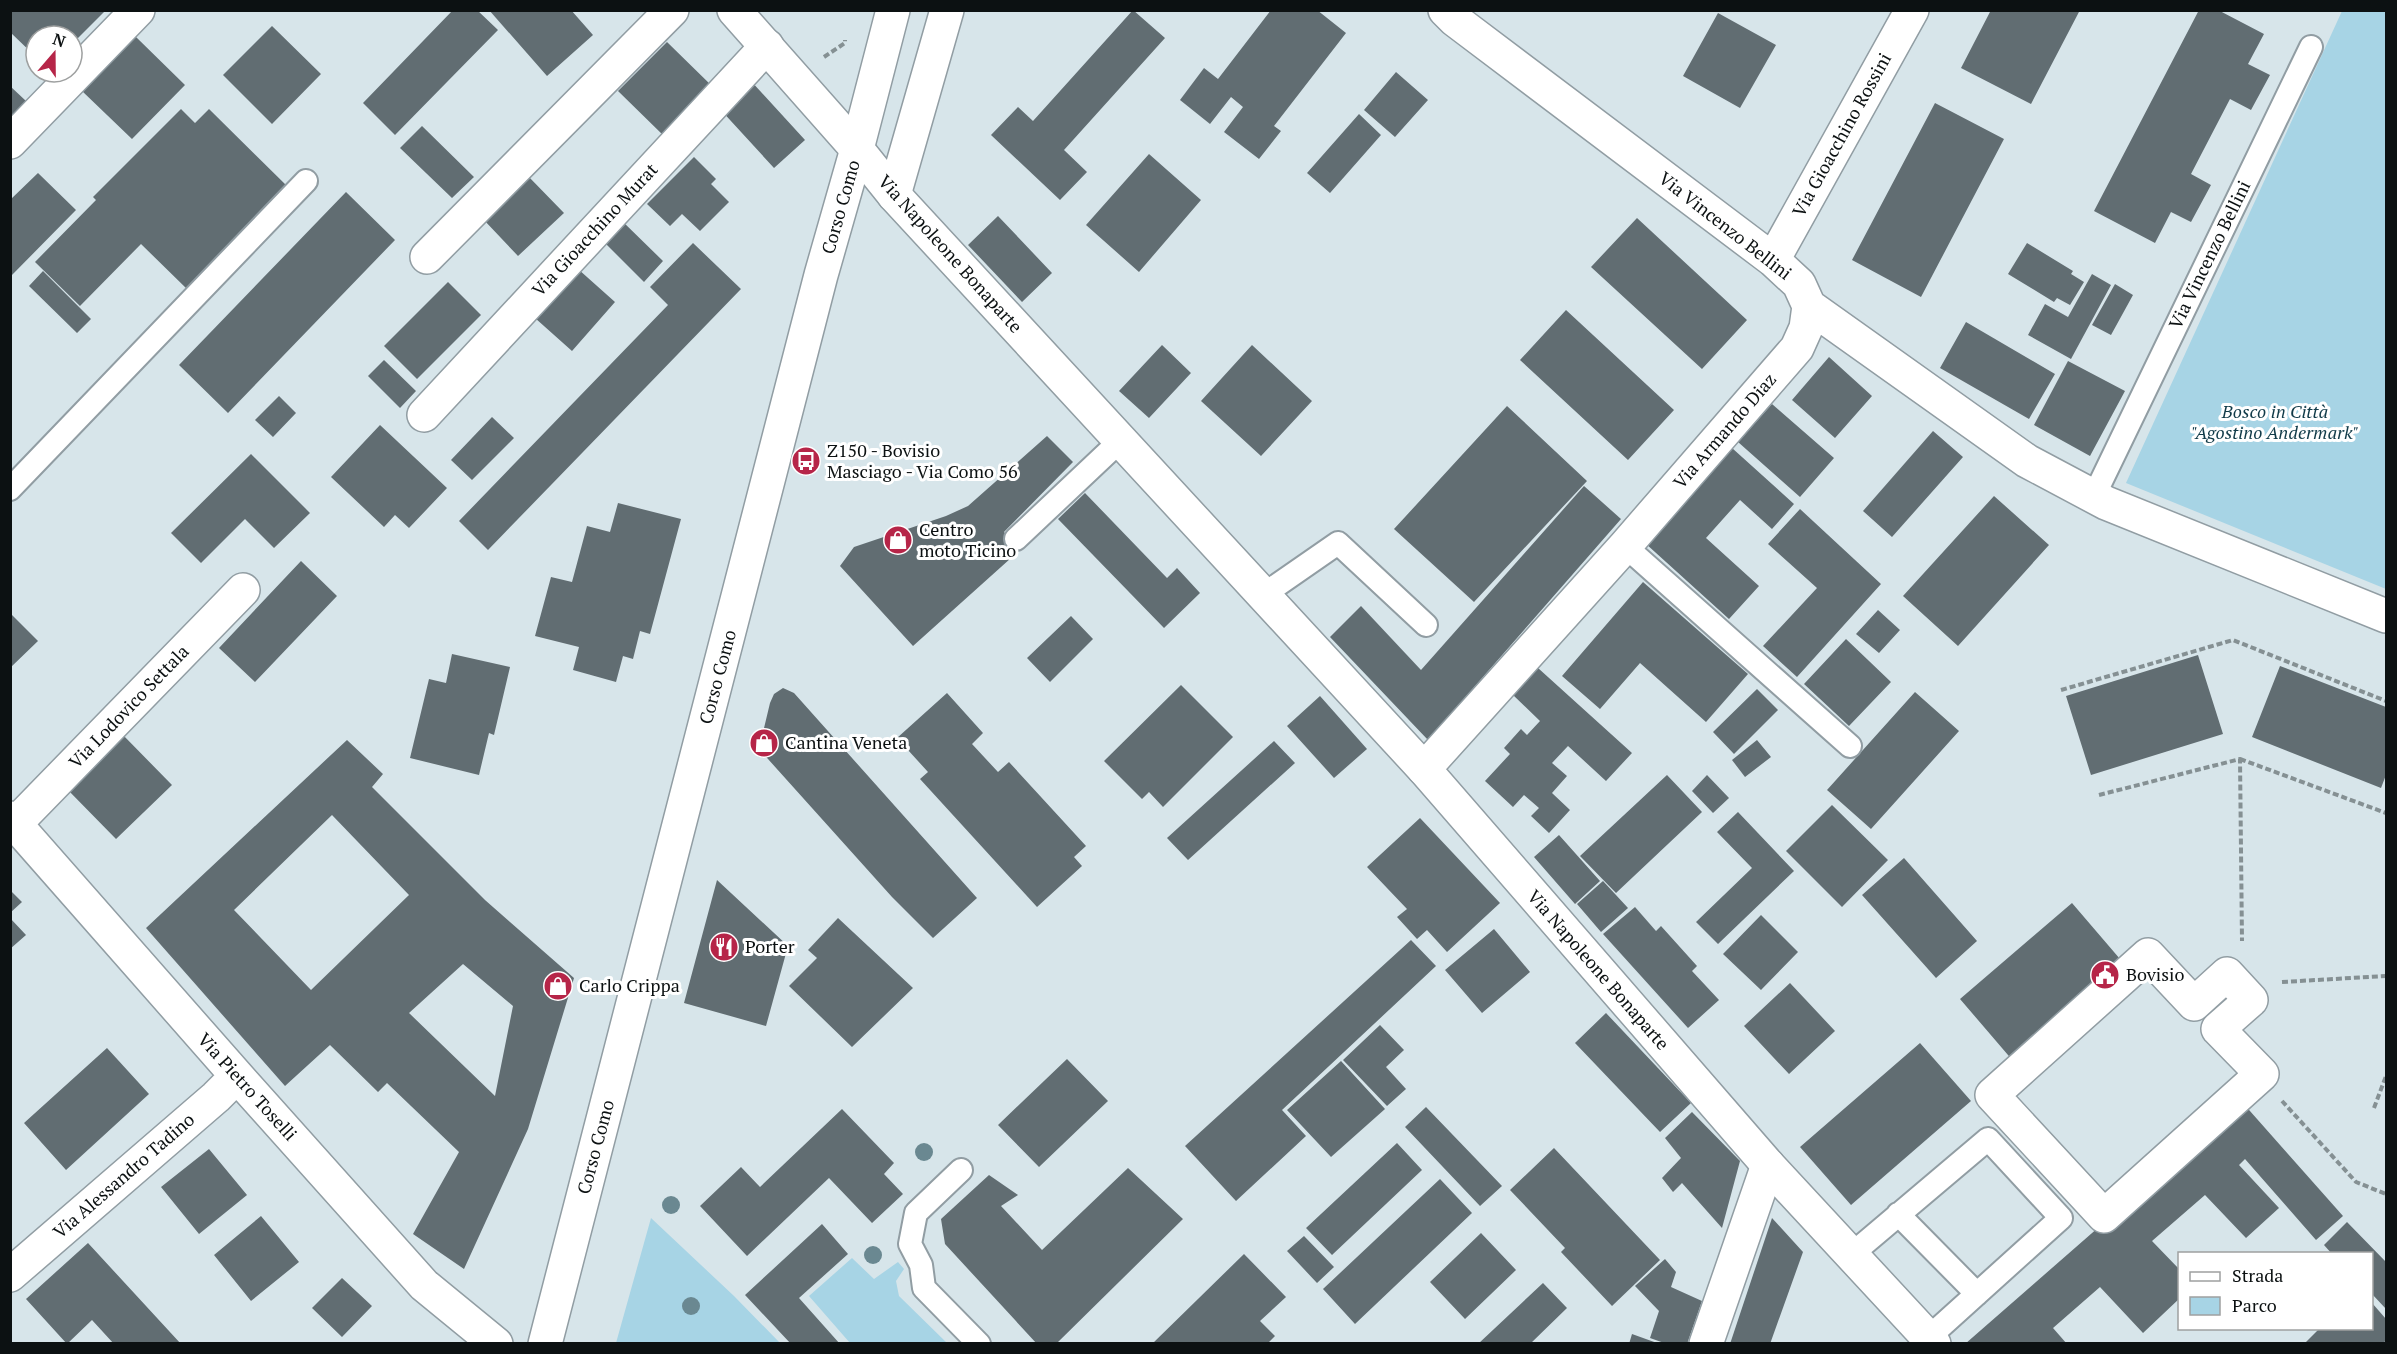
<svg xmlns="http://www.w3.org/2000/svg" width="2397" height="1354" font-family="'PT Serif',serif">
<rect width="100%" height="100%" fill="#d7e5ea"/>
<!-- green -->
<path fill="#a7d4e5" d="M2342 11H2386V589L2126 483Z
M651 1218 734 1296 780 1343H616Z
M852 1258 874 1279 898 1262 904 1269 896 1281 899 1296 947 1343H850L809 1296Z"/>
<!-- building -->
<path fill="#616d72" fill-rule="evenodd" d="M10 10H106L72 44V36H36V57L10 32Z
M453 10H477L498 30 395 135 363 103Z
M489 10H571L593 35 547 76Z
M1133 10 1165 38 1064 150 1087 172 1060 200 991 135 1018 107 1033 121Z
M1271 10H1317L1346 33 1274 126 1281 131 1259 159 1224 132 1243 107 1231 97 1210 124 1180 100 1204 68 1218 79Z
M1991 10H2080L2031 104 1961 68Z
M2199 10H2218L2264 34 2248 64 2270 75 2251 110 2230 99 2191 174 2211 185 2191 222 2171 212 2155 243 2094 211Z
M1718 13 1776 45 1740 108 1683 76Z
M272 26 321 74 272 124 223 75Z
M136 37 185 85 132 139 82 91Z
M667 42 714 88 665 137 618 91Z
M1396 72 1428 100 1395 137 1364 110Z
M750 80 805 140 774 168 719 108Z
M10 86 26 101 10 117Z
M1935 103 2004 139 1921 297 1852 260Z
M181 109 195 123 209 109 288 187 188 290 141 244 80 306 35 262 96 200 93 197Z
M1359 114 1381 135 1330 193 1307 173Z
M422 126 474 177 452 198 400 148Z
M1149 154 1201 200 1139 272 1086 225Z
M694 157 716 179 711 184 729 202 700 231 682 214 670 226 647 204Z
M38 173 76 210 12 275 10 200Z
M528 176 564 213 518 256 483 219Z
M346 192 395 240 228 413 179 365Z
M998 216 1052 273 1022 302 968 245Z
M619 218 663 261 644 282 599 237Z
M1637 218 1747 320 1702 369 1591 267Z
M693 243 741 289 488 550 459 521 668 305 650 287Z
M2027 243 2073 271 2071 274 2084 282 2070 305 2057 298 2054 302 2008 274Z
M578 269 615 302 572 351 535 318Z
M43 271 91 319 77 333 29 286Z
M2092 274 2111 285 2071 359 2028 335 2045 304 2068 317Z
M448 282 481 315 417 379 384 346Z
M2115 284 2133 295 2111 335 2092 325Z
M1566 310 1674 410 1628 460 1520 360Z
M1966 322 2055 374 2029 419 1940 368Z
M1162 345 1191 373 1149 418 1119 391Z
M1252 345 1312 401 1261 456 1201 401Z
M1829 357 1872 396 1835 438 1792 400Z
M384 360 416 391 400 408 368 376Z
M2068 361 2125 391 2090 456 2034 425Z
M279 396 296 413 273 437 255 420Z
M1772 404 1834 458 1800 497 1738 442Z
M1507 406 1587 481 1474 602 1394 529Z
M492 417 514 438 472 480 451 460Z
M380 425 447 488 409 528 395 515 384 527 331 477Z
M1933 431 1963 457 1892 537 1863 511Z
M1047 436 1073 462 1004 532 1020 550 913 646 840 566 854 547 946 516 968 506Z
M1732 448 1794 504 1772 529 1740 500 1706 538 1759 586 1729 619 1645 543Z
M251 454 310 513 274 548 245 519 201 563 171 533Z
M1584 486 1621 519 1428 740 1330 637 1361 606 1421 670Z
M1085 493 1167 578 1177 568 1200 593 1164 628 1058 519Z
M1994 496 2049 545 1958 646 1903 596Z
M618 503 681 519 650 634 640 631 633 659 623 656 616 682 573 670 579 647 535 636 551 577 572 582 587 526 610 532Z
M1800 509 1881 584 1797 677 1763 646 1817 588 1768 544Z
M301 561 337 596 255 682 219 648Z
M1643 582 1748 674 1706 722 1640 663 1600 709 1562 676Z
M1878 610 1900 630 1879 653 1856 634Z
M10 613 38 641 10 668Z
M1071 616 1093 639 1050 682 1027 658Z
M1846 639 1891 682 1849 726 1804 684Z
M452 654 510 667 494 735 489 733 479 775 410 758 429 679 446 683Z
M2198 655 2223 734 2091 775 2066 696Z
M2280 666 2386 707V775L2381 788 2252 737Z
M1538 668 1632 753 1606 781 1568 746 1552 763 1567 776 1552 793 1570 810 1549 833 1531 816 1539 808 1524 795 1513 807 1485 781 1510 754 1504 748 1521 729 1527 735 1540 721 1513 695Z
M1181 685 1233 737 1163 807 1149 792 1142 799 1104 761Z
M783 688 794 693 977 898 933 938 892 897 759 749 770 703 774 694Z
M1757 689 1778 710 1734 754 1713 732Z
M1915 692 1959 731 1871 829 1827 790Z
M947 693 983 733 972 744 998 772 1009 762 1086 846 1074 857 1082 866 1037 907 920 779 928 772 897 738Z
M1320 696 1367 749 1334 778 1287 726Z
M122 734 172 785 116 839 66 788Z
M347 740 383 774 372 787 485 900 574 978 528 1129 464 1269 413 1234 459 1152 387 1083 378 1092 330 1045 285 1086 146 928ZM332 815 409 895 311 990 234 910ZM463 964 513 1006 495 1096 409 1013Z
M1757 740 1771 757 1745 777 1732 760Z
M1274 741 1295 763 1188 860 1167 838Z
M1667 775 1702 812 1616 893 1580 856Z
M1707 775 1729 798 1713 813 1692 791Z
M1832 805 1888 860 1842 907 1786 851Z
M1738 812 1794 871 1718 944 1696 922 1752 868 1717 832Z
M1420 818 1500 903 1447 952 1427 930 1417 939 1397 917 1407 909 1367 867Z
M1559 835 1600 881 1575 904 1534 857Z
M1904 858 1977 941 1936 978 1862 895Z
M717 880 788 946 766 1026 684 1003Z
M1603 881 1628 908 1601 932 1577 904Z
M10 890 22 902 10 913Z
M2072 903 2126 966 2014 1062 1960 999Z
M1635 907 1656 931 1661 926 1697 966 1692 971 1719 1000 1688 1028 1603 934Z
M1761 915 1798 952 1761 990 1723 954Z
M10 918 26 935 10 949Z
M838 918 913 988 852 1047 789 986 817 958 808 950Z
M1494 929 1530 972 1482 1013 1445 970Z
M1411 940 1436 966 1282 1110 1306 1136 1236 1201 1185 1146Z
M1790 983 1835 1031 1789 1074 1744 1026Z
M1606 1013 1691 1103 1660 1132 1575 1043Z
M1380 1025 1404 1050 1386 1067 1406 1089 1387 1106 1343 1060Z
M1920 1043 1971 1101 1851 1205 1800 1147Z
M107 1048 149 1094 66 1170 24 1123Z
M1067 1059 1108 1101 1039 1167 998 1125Z
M1341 1061 1385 1109 1331 1157 1287 1110Z
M2242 1102 2343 1216 2316 1240 2245 1159 2239 1165 2279 1208 2246 1238 2205 1195 2152 1241 2180 1270V1298L2143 1333 2100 1287 2053 1328 2067 1344H1965Z
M1426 1107 1502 1186 1480 1206 1405 1127Z
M842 1109 894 1163 884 1174 903 1194 872 1223 829 1178 747 1256 700 1206 741 1167 760 1187Z
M1692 1112 1740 1161 1722 1228 1682 1183 1673 1192 1662 1178 1681 1158 1665 1138Z
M1397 1143 1422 1170 1332 1255 1306 1228Z
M1554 1148 1660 1260 1612 1306 1561 1252 1565 1248 1510 1190Z
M209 1149 247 1195 199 1234 161 1187Z
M1128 1168 1183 1219 1056 1344H1037L945 1244 941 1219 989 1175 1018 1195 1001 1206 1042 1250Z
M1440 1179 1472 1213 1355 1324 1323 1289Z
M261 1216 299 1262 251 1301 214 1255Z
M1772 1218 1803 1252 1770 1344H1730Z
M2347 1222 2386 1262V1309L2372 1294V1254H2332L2324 1245Z
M822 1224 848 1254 799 1298 840 1344H791L745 1295Z
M1481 1233 1516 1270 1465 1319 1430 1282Z
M1304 1236 1334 1267 1317 1283 1287 1251Z
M88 1243 181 1344H114L92 1320 67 1344 26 1299Z
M1244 1254 1286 1297 1260 1321 1275 1336 1267 1344H1152Z
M1665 1259 1676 1272 1671 1287 1702 1301 1687 1344H1667L1650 1338 1659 1311 1635 1286Z
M342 1278 372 1306 342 1337 312 1308Z
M1543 1283 1567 1308 1530 1344H1478Z
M2372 1303 2386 1319V1340L2383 1344H2304L2320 1328H2372Z
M1632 1334 1657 1343V1344H1629Z"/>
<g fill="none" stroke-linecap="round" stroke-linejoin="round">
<!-- service casing -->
<g stroke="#919da3" stroke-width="26">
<path id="service" d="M10 489 306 181
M2094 496 2311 47
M1016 539 1121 440
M1625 546 1850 746
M1263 595 1338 543 1426 625
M961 1170 916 1213 910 1244 921 1265 924 1288 979 1344
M1898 1214 1977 1294
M1852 1254 1988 1139 2061 1218 1928 1338"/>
</g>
<!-- pedestrian casing -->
<g stroke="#919da3" stroke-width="36">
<path id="pedestrian" d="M2148 955 2194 1004 2227 974 2251 1000 2218 1029 2262 1074 2104 1216 1992 1095Z"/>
</g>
<!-- minor casing -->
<g stroke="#919da3" stroke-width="36">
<path id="minor" d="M1445 10 1455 20 1773 260 1799 284 1809 306 2027 461 2106 503 2386 616
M10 142 138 10
M894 195 947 10
M427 257 672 10
M1773 260 1912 10
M424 415 767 46
M1424 769 1625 546 1797 348 1806 328 1809 306
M10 818 237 1076 424 1285 496 1344
M15 824 243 590
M10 1275 216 1097 237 1076
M1706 1344 1768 1165"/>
</g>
<!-- tertiary casing -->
<g stroke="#919da3" stroke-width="36">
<path id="tertiary" d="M734 10 857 149 894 195 1424 769 1768 1165 1934 1344"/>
</g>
<!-- secondary casing -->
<g stroke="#919da3" stroke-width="36">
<path id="secondary" d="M545 1344 821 275 857 149 893 10"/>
</g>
<!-- path -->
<path stroke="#859093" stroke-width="4" stroke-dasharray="6 3" stroke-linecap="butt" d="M824 57 845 43V40
M2061 690 2233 640 2386 701
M2240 759 2386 813
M2099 795 2240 759 2242 941
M2282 982 2386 976
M2282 1101 2356 1182 2386 1194
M2374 1108 2386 1076"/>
<!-- service -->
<use href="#service" stroke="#fff" stroke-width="22"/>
<!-- pedestrian -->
<use href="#pedestrian" stroke="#fff" stroke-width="33"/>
<!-- minor -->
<use href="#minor" stroke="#fff" stroke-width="33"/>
<!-- tertiary -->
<use href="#tertiary" stroke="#fff" stroke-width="33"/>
<!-- secondary -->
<use href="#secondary" stroke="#fff" stroke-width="33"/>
</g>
<!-- trees -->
<g fill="#6a8891">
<circle cx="924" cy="1152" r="9"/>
<circle cx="671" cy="1205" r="9"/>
<circle cx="873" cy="1255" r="9"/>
<circle cx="691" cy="1306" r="9"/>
</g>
<!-- icons -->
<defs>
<g id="bus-disc" transform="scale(1.5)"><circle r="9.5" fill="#b62548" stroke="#fff"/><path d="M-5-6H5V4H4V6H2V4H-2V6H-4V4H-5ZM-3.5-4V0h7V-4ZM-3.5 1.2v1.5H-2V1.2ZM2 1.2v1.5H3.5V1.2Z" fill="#fff"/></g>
<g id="shop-disc" transform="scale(1.5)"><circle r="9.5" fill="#b62548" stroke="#fff"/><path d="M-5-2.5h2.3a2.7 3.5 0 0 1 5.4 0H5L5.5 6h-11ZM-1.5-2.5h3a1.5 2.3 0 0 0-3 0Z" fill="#fff"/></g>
<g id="restaurant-disc" transform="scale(1.5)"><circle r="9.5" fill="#b62548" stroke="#fff"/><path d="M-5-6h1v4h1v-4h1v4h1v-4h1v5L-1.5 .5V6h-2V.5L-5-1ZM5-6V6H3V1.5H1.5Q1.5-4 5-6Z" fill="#fff"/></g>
<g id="civic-disc" transform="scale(1.5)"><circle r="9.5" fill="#b62548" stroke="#fff"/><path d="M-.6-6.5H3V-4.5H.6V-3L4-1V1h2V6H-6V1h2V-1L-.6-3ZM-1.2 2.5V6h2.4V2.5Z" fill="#fff"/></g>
</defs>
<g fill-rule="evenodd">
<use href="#bus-disc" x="806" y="461"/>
<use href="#shop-disc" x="898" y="540"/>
<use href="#shop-disc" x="764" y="743"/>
<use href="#restaurant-disc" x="724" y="947"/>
<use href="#civic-disc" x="2105" y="975"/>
<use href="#shop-disc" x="558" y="986"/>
</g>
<g text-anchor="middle" stroke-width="6" stroke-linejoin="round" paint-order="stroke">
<!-- street labels -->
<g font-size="18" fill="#0c1112" stroke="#fff">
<text transform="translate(1842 135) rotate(-61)" y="6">Via Gioacchino Rossini</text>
<text transform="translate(841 207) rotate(-74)" y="6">Corso Como</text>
<text transform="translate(1725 226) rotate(38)" y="6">Via Vincenzo Bellini</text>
<text transform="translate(595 230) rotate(-47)" y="6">Via Gioacchino Murat</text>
<text transform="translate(950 254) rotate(48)" y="6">Via Napoleone Bonaparte</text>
<text transform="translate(2210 255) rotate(-64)" y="6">Via Vincenzo Bellini</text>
<text transform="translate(1725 431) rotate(-49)" y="6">Via Armando Diaz</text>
<text transform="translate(718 677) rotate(-75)" y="6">Corso Como</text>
<text transform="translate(129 707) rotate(-46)" y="6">Via Lodovico Settala</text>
<text transform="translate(1598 970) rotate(49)" y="6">Via Napoleone Bonaparte</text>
<text transform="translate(247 1087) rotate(48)" y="6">Via Pietro Toselli</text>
<text transform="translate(596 1147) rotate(-75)" y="6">Corso Como</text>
<text transform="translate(124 1176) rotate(-41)" y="6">Via Alessandro Tadino</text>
</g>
<!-- park labels -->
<g font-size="18" font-style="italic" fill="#113b49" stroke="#fff">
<text x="2275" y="418">Bosco in Città<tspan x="2275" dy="21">"Agostino Andermark"</tspan></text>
</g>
<!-- poi labels -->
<g font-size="18" fill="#0c1112" stroke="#fff" text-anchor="start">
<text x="827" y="457">Z150 - Bovisio<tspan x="827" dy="21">Masciago - Via Como 56</tspan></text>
<text x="919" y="536">Centro<tspan x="919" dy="21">moto Ticino</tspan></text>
<text x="785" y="749">Cantina Veneta</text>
<text x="745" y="953">Porter</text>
<text x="2126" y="981">Bovisio</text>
<text x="579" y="992">Carlo Crippa</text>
</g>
</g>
<!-- border -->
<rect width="2397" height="1354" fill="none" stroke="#0c1112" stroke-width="24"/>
<!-- legend -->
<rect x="2178" y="1252" width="195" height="78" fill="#ffffff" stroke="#9ea0a0" stroke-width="1.5"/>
<rect x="2190" y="1272" width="30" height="9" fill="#ffffff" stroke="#9ea0a0" stroke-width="1.5"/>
<text x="2232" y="1282" font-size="18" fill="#0c1112">Strada</text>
<rect x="2190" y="1297" width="30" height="18" fill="#a7d4e5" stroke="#9ea0a0" stroke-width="1.5"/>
<text x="2232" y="1312" font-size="18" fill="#0c1112">Parco</text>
<!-- north arrow -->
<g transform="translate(54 54) rotate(20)"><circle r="28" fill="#ffffff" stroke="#9ea0a0" stroke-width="1.5"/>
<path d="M0-4.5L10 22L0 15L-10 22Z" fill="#b62548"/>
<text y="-9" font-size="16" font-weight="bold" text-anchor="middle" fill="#0c1112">N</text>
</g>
</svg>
